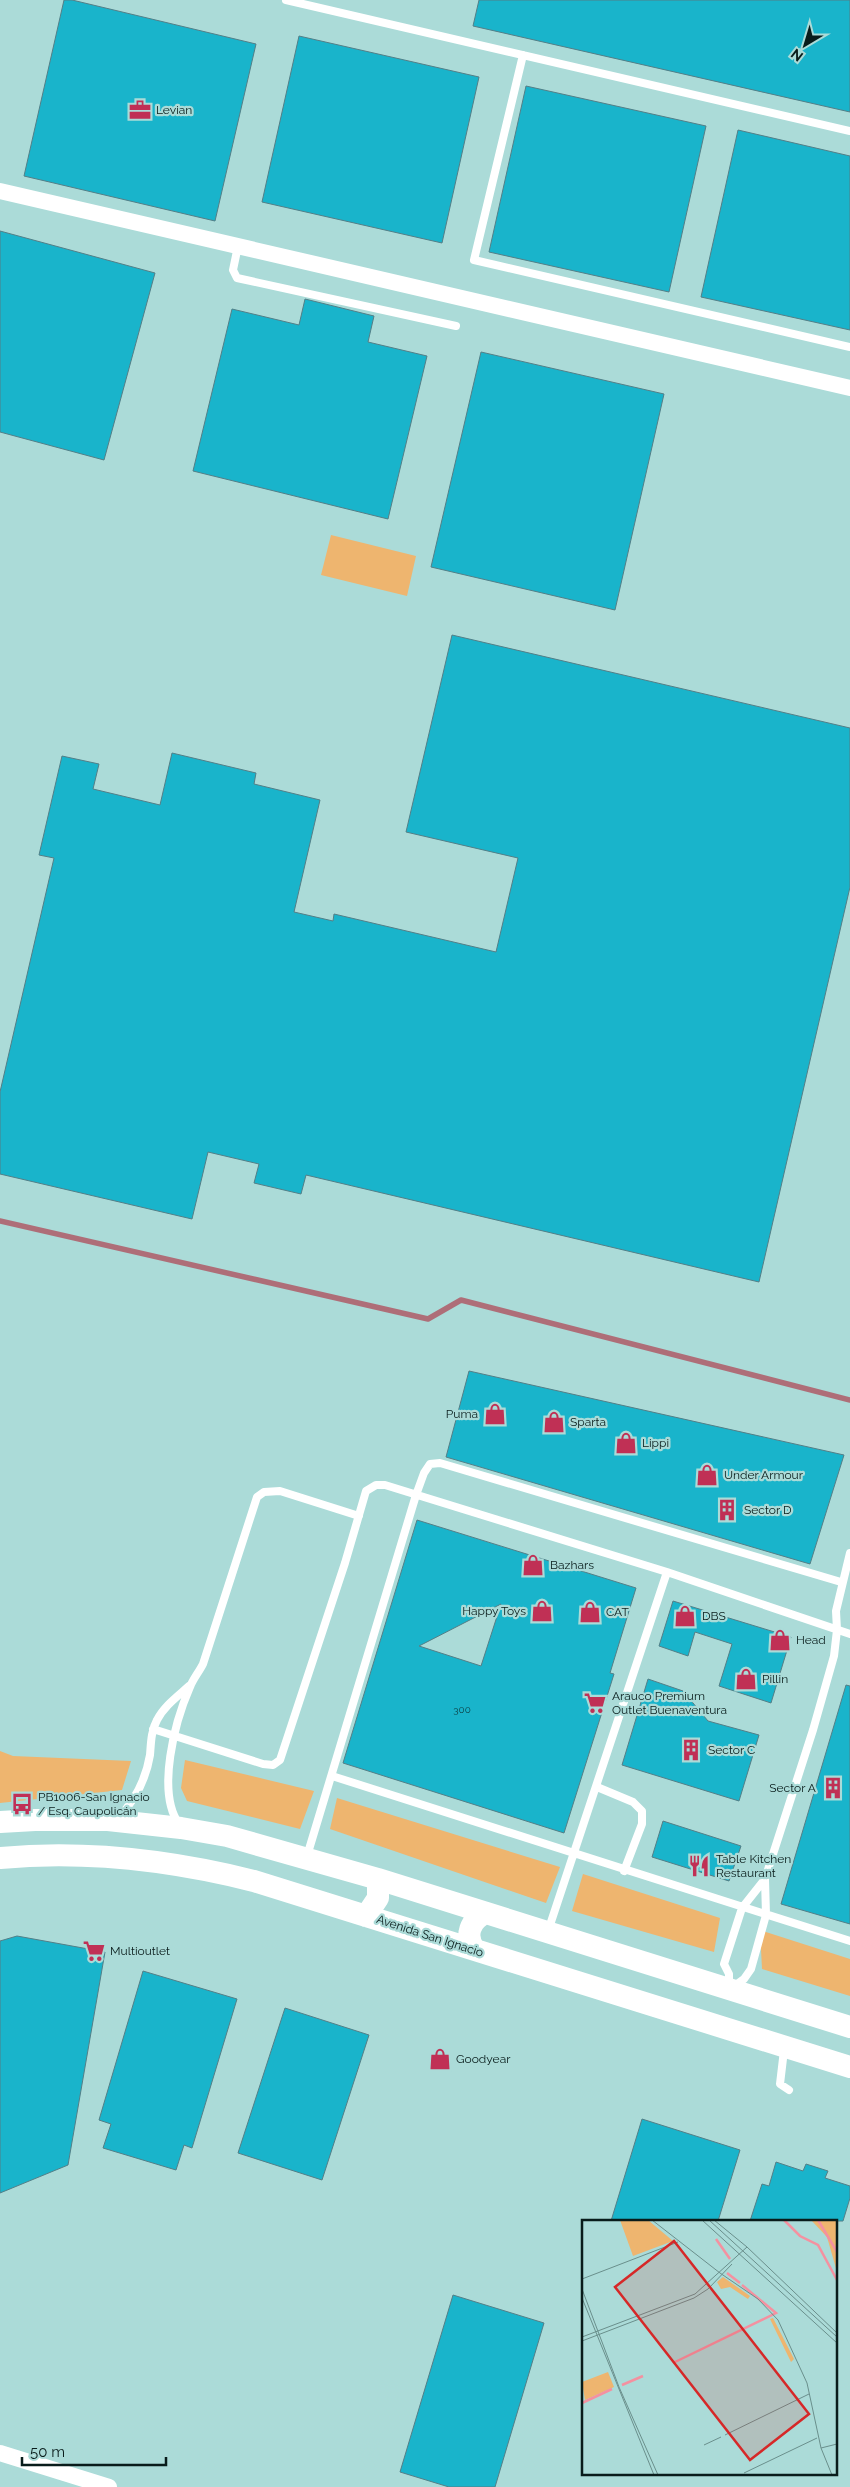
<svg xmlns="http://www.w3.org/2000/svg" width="850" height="2487" font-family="Raleway,sans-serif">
<rect width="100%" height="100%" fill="#abdbd8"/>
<!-- green -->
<path fill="#eeb56f" d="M331 535 416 556 407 596 321 575Z
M0 1751 13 1756 131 1761 122 1790 0 1803Z
M185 1760 314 1791 300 1829 187 1801 181 1788Z
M337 1798 560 1867 546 1903 330 1829Z
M583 1874 720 1918 714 1952 572 1911Z
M760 1930 850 1959V1996L762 1969Z"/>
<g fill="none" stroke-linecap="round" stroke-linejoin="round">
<!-- stream -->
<path stroke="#ae6e78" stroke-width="5.5" d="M0 1221 428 1319 461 1300 850 1400"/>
</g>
<!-- building -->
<path fill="#19b4cb" stroke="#537f87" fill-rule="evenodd" d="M64 0H72L256 44 215 221 24 176Z
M479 0H850V112L473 26Z
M299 36 479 77 442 243 262 202Z
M526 86 706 126 669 292 489 252Z
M738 130 850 156V330L701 297Z
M0 231 155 273 104 460 0 432Z
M305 299 374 316 368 342 427 356 388 519 193 471 232 309 299 325Z
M481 352 664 394 615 610 431 567Z
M452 635 850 728V887L759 1282 306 1175 301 1194 254 1183 259 1164 208 1152 192 1219 0 1174V1092L54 858 39 855 62 756 99 764 93 789 160 805 172 753 256 773 254 784 320 800 294 912 333 921 334 914 496 952 518 858 406 832Z
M469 1371 844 1455 810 1564 446 1457Z
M417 1520 636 1588 610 1673 614 1674 564 1833 343 1763ZM501 1604 481 1666 419 1646Z
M673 1601 791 1637 771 1703 719 1686 732 1644 695 1632 688 1656 659 1646Z
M648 1679 683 1691 708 1721 759 1735 739 1801 622 1765Z
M846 1685 850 1686V1924L781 1904Z
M663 1821 741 1846 729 1881 652 1857Z
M17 1936 105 1952 68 2165 0 2193V1941Z
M143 1971 237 1999 192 2148 184 2145 176 2170 103 2148 111 2124 99 2120Z
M285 2008 369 2035 322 2180 238 2153Z
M642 2119 740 2150 718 2221H611Z
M776 2162 803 2171 806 2164 828 2171 825 2178 850 2186V2198L843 2221H750L762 2184 769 2186Z
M453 2295 544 2323 495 2487H449L400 2472Z"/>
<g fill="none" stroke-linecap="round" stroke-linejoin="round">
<!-- lane -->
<path stroke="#fff" stroke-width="8" d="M286 0 850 131
M523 55 474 260 850 347
M238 246 233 270 237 278 456 326
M153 1729 263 1764 273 1765 280 1760 345 1563 366 1491 376 1485H385L667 1572 850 1634
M332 1776 850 1941
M597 1787 633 1802 642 1811V1824L624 1871
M119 1817C136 1799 146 1779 150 1755 151 1743 151 1731 157 1720 164 1706 178 1696 189 1686
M179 1824C156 1792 175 1721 190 1687 193 1679 199 1672 203 1664L257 1497 264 1492 280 1491 359 1516
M307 1856 416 1495 424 1473 430 1464 440 1463 841 1582
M548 1931 667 1572
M729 1987V1974L724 1964 742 1908 765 1879
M733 1987 744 1979 751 1969 766 1915 765 1879 813 1730 834 1656 837 1630 836 1611 850 1553
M784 2050 780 2084 789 2090"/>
<!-- street -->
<path stroke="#fff" stroke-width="16" d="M0 191 850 388
M0 2453 109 2487"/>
<!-- secondary -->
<path stroke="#fff" stroke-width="22" d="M0 1822 35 1820H108L181 1828 227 1836 378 1879 850 2027
M0 1858C86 1850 170 1860 254 1881L850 2067
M366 1916 378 1898V1879
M475 1950C464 1936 470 1920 486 1913"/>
</g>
<!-- icons -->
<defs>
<g id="office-bare" transform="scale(1.725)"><path d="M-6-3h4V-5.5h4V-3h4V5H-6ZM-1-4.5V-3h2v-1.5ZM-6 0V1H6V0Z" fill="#c03055" stroke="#abdbd8" stroke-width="2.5" paint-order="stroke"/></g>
<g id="shop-bare" transform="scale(1.725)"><path d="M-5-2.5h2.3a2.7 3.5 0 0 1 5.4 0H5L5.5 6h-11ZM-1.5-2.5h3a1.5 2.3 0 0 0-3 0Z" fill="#c03055" stroke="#abdbd8" stroke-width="2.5" paint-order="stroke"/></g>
<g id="building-bare" transform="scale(1.725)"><path d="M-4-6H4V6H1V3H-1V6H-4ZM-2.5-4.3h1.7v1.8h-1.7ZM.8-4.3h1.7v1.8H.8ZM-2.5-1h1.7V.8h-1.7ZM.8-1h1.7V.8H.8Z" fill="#c03055" stroke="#abdbd8" stroke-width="2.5" paint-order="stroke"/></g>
<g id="supermarket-bare" transform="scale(1.725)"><path d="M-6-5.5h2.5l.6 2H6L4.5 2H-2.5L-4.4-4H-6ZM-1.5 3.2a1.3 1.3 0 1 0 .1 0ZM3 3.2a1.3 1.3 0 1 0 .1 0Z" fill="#c03055" stroke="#abdbd8" stroke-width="2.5" paint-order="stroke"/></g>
<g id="bus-bare" transform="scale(1.725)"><path d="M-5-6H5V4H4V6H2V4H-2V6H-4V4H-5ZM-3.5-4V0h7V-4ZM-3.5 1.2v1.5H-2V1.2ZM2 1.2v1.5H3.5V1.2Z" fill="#c03055" stroke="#abdbd8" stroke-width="2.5" paint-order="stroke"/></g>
<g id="restaurant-bare" transform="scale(1.725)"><path d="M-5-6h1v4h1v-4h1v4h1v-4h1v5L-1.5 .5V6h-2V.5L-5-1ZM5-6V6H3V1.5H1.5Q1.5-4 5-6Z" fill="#c03055" stroke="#abdbd8" stroke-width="2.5" paint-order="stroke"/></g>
</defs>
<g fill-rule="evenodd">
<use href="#office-bare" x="140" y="110"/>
<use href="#shop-bare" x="495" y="1414"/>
<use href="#shop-bare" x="554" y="1422"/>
<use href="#shop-bare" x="626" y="1443"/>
<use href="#shop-bare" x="707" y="1475"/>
<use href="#building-bare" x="727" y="1510"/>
<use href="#shop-bare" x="533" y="1565"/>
<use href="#shop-bare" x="542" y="1611"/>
<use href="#shop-bare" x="590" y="1612"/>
<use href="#shop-bare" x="685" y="1616"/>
<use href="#shop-bare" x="780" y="1640"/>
<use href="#shop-bare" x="746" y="1679"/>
<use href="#supermarket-bare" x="595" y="1703"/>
<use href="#building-bare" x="691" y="1750"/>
<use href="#building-bare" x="833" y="1788"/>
<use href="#bus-bare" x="22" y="1804"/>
<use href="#restaurant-bare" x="699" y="1866"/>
<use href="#supermarket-bare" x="94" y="1951"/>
<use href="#shop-bare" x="440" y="2059"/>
</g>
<g text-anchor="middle" stroke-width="4.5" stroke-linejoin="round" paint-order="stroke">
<!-- number labels -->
<g font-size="10" fill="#0d4247">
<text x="462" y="1713">300</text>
</g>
<!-- poi labels -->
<g font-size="12" fill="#091c1b" stroke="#abdbd8" text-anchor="start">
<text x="156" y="114">Levian</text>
<text x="478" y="1418" text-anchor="end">Puma</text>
<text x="570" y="1426">Sparta</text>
<text x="642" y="1447">Lippi</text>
<text x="724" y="1479">Under Armour</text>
<text x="744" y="1514">Sector D</text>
<text x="550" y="1569">Bazhars</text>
<text x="526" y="1615" text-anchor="end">Happy Toys</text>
<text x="606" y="1616">CAT</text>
<text x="702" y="1620">DBS</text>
<text x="796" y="1644">Head</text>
<text x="762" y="1683">Pillin</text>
<text x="612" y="1700">Arauco Premium<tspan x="612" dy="14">Outlet Buenaventura</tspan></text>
<text x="708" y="1754">Sector C</text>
<text x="816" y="1792" text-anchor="end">Sector A</text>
<text x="38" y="1801">PB1006-San Ignacio<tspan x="38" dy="14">/ Esq. Caupolicán</tspan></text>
<text x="716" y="1863">Table Kitchen<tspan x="716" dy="14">Restaurant</tspan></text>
<text x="110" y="1955">Multioutlet</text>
<text x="456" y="2063">Goodyear</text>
</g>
<!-- street labels -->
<g font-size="12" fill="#091c1b" stroke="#abdbd8">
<text transform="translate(430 1936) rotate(18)" y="4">Avenida San Ignacio</text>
</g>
</g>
<!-- overview -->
<g transform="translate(582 2220)">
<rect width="255" height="255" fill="#abdbd8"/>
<path d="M38 0H66L91 21 51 36ZM229 0H255V52L245 17ZM141 57 168 76 166 79 148 67 139 69 135 62ZM191 98 212 139 209 142 188 99ZM26 152 32 167 3 180 0 162Z" fill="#eeb56f"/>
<path fill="none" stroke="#f491a0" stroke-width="2.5" d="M202 0 218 16 236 25 255 60M236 0 255 32M134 19 148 39M145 53 158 63M91 143 194 93 160 65M40 165 61 156M0 183 30 169"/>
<path fill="none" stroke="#6a8f8c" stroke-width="1" d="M70 0 138 53M120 0 255 123M127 0 255 117M132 0 165 27M138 53 176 79 196 100 225 163 239 228 255 224M0 59 96 22M0 69 37 167 76 255M0 78 72 255M0 117 113 74 165 27 255 113M0 121 112 78 126 69 150 44M143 215 227 174M122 225 139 217M239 228 250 255M162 253 235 218"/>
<path fill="#d62828" fill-opacity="0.15" stroke="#d62828" stroke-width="2.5" d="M92 21 227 194 168 240 33 67Z"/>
<rect width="255" height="255" fill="none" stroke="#091c1b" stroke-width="2.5"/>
</g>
<!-- north arrow -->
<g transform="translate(805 45) rotate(218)" stroke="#abdbd8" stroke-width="4" paint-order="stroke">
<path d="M0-4L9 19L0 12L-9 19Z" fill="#091c1b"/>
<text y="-8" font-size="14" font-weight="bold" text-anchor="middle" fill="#091c1b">N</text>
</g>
<!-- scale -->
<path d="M22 2457v8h144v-8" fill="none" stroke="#091c1b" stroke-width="2.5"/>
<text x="30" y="2457" font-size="15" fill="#091c1b" stroke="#abdbd8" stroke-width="4" paint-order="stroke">50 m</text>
</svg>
